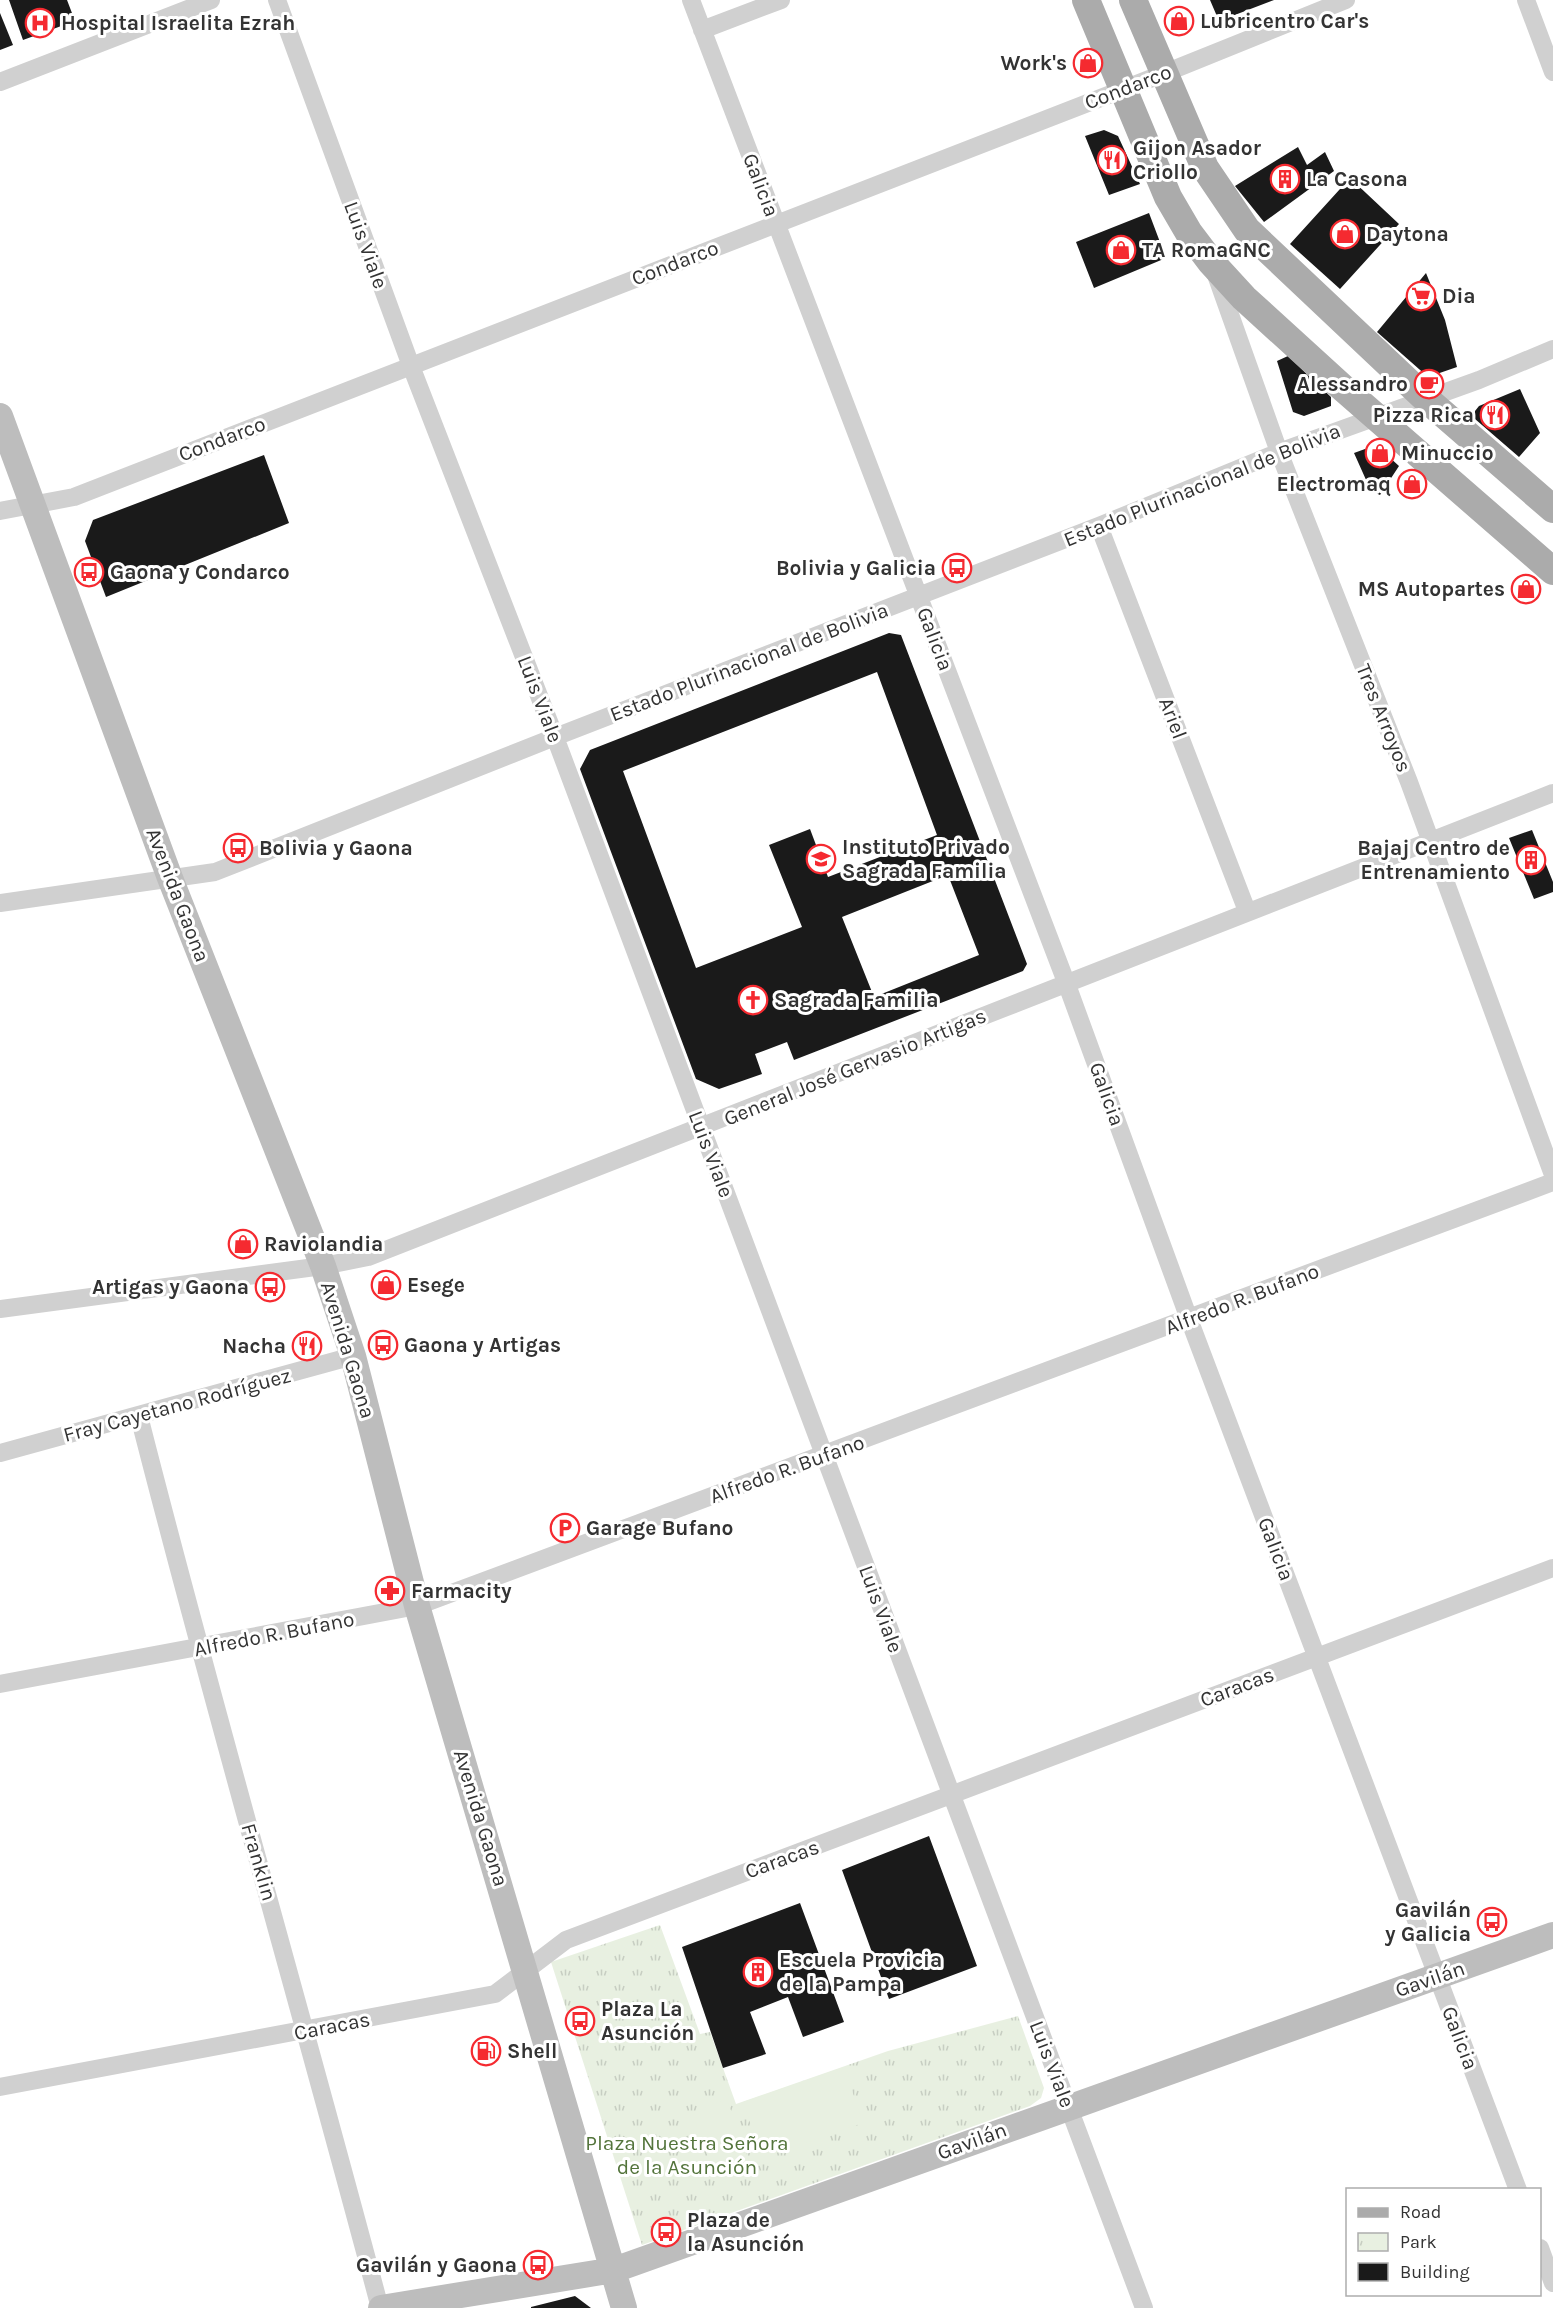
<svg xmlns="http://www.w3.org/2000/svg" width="1553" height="2308" font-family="Karla,sans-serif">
<defs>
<pattern id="park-tufts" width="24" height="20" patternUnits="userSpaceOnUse" patternTransform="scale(1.5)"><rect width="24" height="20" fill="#e8f0e1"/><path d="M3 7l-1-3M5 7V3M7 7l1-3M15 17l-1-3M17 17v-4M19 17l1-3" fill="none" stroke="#c7cec2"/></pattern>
</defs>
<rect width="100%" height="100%" fill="#fff"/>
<!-- park -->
<path fill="url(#park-tufts)" d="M660 1925 700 2034 710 2032 736 2104 888 2051 1018 2016 1044 2088 1041 2098 1030 2106 642 2245 551 1962Z"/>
<!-- pitch -->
<path fill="#e8f0e1" d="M844 2067 863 2123 762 2158 743 2102Z
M727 2099 753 2173 718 2185 692 2112Z"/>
<!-- building -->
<path fill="#1a1a1a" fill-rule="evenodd" d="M9 0H67L75 21 23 40Z
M1210 0H1274L1219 21Z
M0 13 13 45 0 50Z
M1104 130 1118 136 1140 184 1109 195 1085 136Z
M1298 147 1307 165 1325 152 1334 171 1264 222 1235 186Z
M1350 178 1399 224 1340 289 1290 244Z
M1149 213 1166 258 1094 288 1076 242Z
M1426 273 1445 320 1457 367 1428 377 1377 332Z
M1288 356 1331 397V406L1304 416 1293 412 1277 361Z
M1520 389 1540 433 1519 457 1475 419V411L1479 406Z
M1376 445 1399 466 1380 495 1371 491 1354 453Z
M264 455 289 523 106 597 85 541 93 520Z
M889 633 901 635 1027 964 1023 971 794 1060 787 1042 755 1054 762 1074 719 1089 696 1079 580 769 590 750ZM877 672 937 835 828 877 810 829 769 845 802 927 696 968 623 771ZM948 875 979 955 874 997 842 917Z
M1532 830 1553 882V892L1534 899 1509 838Z
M929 1836 977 1966 889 1999 842 1870Z
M800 1903 844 2022 803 2037 788 1997 750 2012 766 2054 723 2068 682 1947Z
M575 2296 591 2308H531V2307Z"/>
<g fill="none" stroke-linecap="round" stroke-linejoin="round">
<!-- street -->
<path stroke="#d0d0d0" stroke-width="18" d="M277 0 411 366 555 737 1144 2308
M691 0 1066 982 1189 1319 1518 2190
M1526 0 1553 72
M702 30 781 0
M0 82 211 0
M1216 275 1279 452 1409 782 1553 1175
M0 511 74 497 1165 73 1346 0
M1099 526 1247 911
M0 903 215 872 555 737 1099 526 1279 452 1479 380 1553 349
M0 1309 323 1266 368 1257 1553 793
M139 1416C215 1715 301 2010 380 2308
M0 1453 353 1356
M0 1684 417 1606 1553 1182
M0 2087 495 1994 566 1940 1553 1568
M1540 2248 1553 2283"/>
<!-- secondary -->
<path stroke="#bdbdbd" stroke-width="26" d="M0 416 170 878 323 1266 353 1356 417 1606 624 2308
M381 2308 614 2270 1553 1935"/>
<!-- primary -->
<path stroke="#ababab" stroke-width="28" d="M1086 0 1168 197 1189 233 1211 262 1244 298 1344 389 1553 571
M1133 0 1205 168 1247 230 1425 398 1553 509"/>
</g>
<!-- icons -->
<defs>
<g id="shop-ring" transform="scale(1.5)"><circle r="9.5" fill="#fff" stroke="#f52a30" stroke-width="1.5"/><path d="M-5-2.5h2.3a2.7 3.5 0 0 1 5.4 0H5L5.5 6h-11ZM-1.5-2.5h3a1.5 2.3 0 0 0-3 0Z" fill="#f52a30"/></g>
<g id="hospital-ring" transform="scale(1.5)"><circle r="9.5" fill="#fff" stroke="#f52a30" stroke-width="1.5"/><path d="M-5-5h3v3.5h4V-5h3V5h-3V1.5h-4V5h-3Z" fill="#f52a30"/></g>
<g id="restaurant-ring" transform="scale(1.5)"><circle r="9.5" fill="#fff" stroke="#f52a30" stroke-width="1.5"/><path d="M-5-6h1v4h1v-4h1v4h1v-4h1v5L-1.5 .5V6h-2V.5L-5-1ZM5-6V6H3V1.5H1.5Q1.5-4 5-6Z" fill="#f52a30"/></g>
<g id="building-ring" transform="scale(1.5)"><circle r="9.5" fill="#fff" stroke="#f52a30" stroke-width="1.5"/><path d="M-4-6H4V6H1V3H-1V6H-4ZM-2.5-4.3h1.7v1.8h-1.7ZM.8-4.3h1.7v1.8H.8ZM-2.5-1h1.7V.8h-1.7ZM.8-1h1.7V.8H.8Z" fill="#f52a30"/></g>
<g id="supermarket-ring" transform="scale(1.5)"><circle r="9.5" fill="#fff" stroke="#f52a30" stroke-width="1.5"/><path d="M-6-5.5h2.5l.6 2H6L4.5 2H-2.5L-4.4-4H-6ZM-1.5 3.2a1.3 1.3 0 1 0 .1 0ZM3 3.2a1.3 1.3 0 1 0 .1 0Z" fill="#f52a30"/></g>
<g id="cafe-ring" transform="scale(1.5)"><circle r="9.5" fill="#fff" stroke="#f52a30" stroke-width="1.5"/><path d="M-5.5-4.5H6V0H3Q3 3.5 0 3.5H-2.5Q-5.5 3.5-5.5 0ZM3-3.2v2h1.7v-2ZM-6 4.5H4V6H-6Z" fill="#f52a30"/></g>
<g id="bus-ring" transform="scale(1.5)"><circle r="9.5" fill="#fff" stroke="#f52a30" stroke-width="1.5"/><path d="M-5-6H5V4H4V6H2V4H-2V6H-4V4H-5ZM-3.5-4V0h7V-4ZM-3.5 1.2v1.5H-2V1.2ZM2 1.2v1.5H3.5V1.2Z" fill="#f52a30"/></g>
<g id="school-ring" transform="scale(1.5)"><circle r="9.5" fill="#fff" stroke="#f52a30" stroke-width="1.5"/><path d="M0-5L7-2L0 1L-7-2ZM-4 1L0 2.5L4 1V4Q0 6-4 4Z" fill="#f52a30"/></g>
<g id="church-ring" transform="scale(1.5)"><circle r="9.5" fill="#fff" stroke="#f52a30" stroke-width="1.5"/><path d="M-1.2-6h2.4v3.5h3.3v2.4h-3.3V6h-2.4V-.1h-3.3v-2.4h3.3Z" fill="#f52a30"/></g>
<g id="parking-ring" transform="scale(1.5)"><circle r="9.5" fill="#fff" stroke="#f52a30" stroke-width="1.5"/><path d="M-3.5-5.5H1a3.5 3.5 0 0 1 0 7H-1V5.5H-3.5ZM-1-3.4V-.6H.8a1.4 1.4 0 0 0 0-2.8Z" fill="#f52a30"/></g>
<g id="pharmacy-ring" transform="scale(1.5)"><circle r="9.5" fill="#fff" stroke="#f52a30" stroke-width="1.5"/><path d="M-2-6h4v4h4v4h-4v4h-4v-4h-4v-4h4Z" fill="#f52a30"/></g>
<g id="fuel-ring" transform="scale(1.5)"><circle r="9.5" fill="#fff" stroke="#f52a30" stroke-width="1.5"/><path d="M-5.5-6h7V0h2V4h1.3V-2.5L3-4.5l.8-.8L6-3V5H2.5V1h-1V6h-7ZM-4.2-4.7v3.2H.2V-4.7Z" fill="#f52a30"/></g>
</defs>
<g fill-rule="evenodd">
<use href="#shop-ring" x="1179" y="21"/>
<use href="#hospital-ring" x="40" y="23"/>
<use href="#shop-ring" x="1088" y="63"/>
<use href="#restaurant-ring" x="1112" y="160"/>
<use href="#building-ring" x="1285" y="179"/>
<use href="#shop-ring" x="1345" y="234"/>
<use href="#shop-ring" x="1121" y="250"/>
<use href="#supermarket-ring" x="1421" y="296"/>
<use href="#cafe-ring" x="1429" y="384"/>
<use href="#restaurant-ring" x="1495" y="415"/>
<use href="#shop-ring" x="1380" y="453"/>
<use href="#shop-ring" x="1412" y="484"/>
<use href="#bus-ring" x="957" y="568"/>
<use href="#bus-ring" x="89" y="572"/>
<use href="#shop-ring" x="1526" y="589"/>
<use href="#bus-ring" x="238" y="848"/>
<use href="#school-ring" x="821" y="859"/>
<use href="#building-ring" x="1531" y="860"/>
<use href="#church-ring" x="753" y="1000"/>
<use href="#shop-ring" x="243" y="1244"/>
<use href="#shop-ring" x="386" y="1285"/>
<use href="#bus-ring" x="270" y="1287"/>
<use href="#bus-ring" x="383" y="1345"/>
<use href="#restaurant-ring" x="307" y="1346"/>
<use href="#parking-ring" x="565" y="1528"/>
<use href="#pharmacy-ring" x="390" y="1591"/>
<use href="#bus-ring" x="1492" y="1922"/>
<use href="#building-ring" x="758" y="1972"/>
<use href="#bus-ring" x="580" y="2021"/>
<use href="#fuel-ring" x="486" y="2051"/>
<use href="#bus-ring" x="666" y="2232"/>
<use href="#bus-ring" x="538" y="2265"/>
</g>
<g text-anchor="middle" stroke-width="6" stroke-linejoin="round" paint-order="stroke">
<!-- poi labels -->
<g font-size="21" font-weight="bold" fill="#333" stroke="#fff" text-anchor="start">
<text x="1200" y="28">Lubricentro Car's</text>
<text x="61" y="30">Hospital Israelita Ezrah</text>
<text x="1067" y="70" text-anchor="end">Work's</text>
<text x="1133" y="155">Gijon Asador<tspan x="1133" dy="24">Criollo</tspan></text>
<text x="1306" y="186">La Casona</text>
<text x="1366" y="241">Daytona</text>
<text x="1142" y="257">TA RomaGNC</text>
<text x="1442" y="303">Dia</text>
<text x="1408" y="391" text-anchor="end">Alessandro</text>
<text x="1474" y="422" text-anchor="end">Pizza Rica</text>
<text x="1401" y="460">Minuccio</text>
<text x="1391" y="491" text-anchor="end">Electromaq</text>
<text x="936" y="575" text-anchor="end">Bolivia y Galicia</text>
<text x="110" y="579">Gaona y Condarco</text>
<text x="1505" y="596" text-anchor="end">MS Autopartes</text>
<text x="842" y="854">Instituto Privado<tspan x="842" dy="24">Sagrada Familia</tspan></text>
<text x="259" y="855">Bolivia y Gaona</text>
<text x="1510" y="855" text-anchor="end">Bajaj Centro de<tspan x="1510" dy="24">Entrenamiento</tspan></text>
<text x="774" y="1007">Sagrada Familia</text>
<text x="264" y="1251">Raviolandia</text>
<text x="407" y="1292">Esege</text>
<text x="249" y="1294" text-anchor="end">Artigas y Gaona</text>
<text x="404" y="1352">Gaona y Artigas</text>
<text x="286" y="1353" text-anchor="end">Nacha</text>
<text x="586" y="1535">Garage Bufano</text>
<text x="411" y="1598">Farmacity</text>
<text x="1471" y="1917" text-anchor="end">Gavilán<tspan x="1471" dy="24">y Galicia</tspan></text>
<text x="779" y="1967">Escuela Provicia<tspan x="779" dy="24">de la Pampa</tspan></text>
<text x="601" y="2016">Plaza La<tspan x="601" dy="24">Asunción</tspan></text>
<text x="507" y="2058">Shell</text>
<text x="687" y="2227">Plaza de<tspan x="687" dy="24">la Asunción</tspan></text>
<text x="517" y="2272" text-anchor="end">Gavilán y Gaona</text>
</g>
<!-- street labels -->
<g font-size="21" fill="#333" stroke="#fff">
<text transform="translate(1128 87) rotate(-21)" y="7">Condarco</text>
<text transform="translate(761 185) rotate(69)" y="7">Galicia</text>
<text transform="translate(366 245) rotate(70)" y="7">Luis Viale</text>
<text transform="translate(675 263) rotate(-21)" y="7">Condarco</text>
<text transform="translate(222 439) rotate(-21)" y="7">Condarco</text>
<text transform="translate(1202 485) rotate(-22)" y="7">Estado Plurinacional de Bolivia</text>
<text transform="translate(935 639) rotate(69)" y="7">Galicia</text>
<text transform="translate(749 662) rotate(-21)" y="7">Estado Plurinacional de Bolivia</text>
<text transform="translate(540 699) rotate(69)" y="7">Luis Viale</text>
<text transform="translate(1173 718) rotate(69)" y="7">Ariel</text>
<text transform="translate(1384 718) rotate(68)" y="7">Tres Arroyos</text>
<text transform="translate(178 895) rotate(69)" y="7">Avenida Gaona</text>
<text transform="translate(855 1067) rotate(-22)" y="7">General José Gervasio Artigas</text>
<text transform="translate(1107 1094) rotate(70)" y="7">Galicia</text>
<text transform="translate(711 1154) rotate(69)" y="7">Luis Viale</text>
<text transform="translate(1242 1299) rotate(-21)" y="7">Alfredo R. Bufano</text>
<text transform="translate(348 1350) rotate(73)" y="7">Avenida Gaona</text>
<text transform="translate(177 1405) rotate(-15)" y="7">Fray Cayetano Rodríguez</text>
<text transform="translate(787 1469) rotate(-20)" y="7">Alfredo R. Bufano</text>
<text transform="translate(1276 1549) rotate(69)" y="7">Galicia</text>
<text transform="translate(881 1609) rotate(70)" y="7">Luis Viale</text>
<text transform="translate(274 1634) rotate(-11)" y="7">Alfredo R. Bufano</text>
<text transform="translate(1237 1687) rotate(-21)" y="7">Caracas</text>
<text transform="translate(481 1818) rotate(73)" y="7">Avenida Gaona</text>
<text transform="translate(782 1859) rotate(-20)" y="7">Caracas</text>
<text transform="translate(259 1862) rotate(74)" y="7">Franklin</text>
<text transform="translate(1430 1979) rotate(-19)" y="7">Gavilán</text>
<text transform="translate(332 2026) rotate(-11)" y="7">Caracas</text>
<text transform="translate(1460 2038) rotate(69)" y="7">Galicia</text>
<text transform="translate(1052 2064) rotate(69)" y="7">Luis Viale</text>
<text transform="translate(972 2141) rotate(-20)" y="7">Gavilán</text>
</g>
<!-- park labels -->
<g font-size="21" fill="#53743b" stroke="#fff">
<text x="687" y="2150">Plaza Nuestra Señora<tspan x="687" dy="24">de la Asunción</tspan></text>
</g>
</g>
<!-- legend -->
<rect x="1346" y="2188" width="195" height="108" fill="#ffffff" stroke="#adadad" stroke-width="1.5"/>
<rect x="1358" y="2208" width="30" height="9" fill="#ababab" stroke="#adadad" stroke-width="1.5"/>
<text x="1400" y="2218" font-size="18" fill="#333333">Road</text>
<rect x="1358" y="2233" width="30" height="18" fill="url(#park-tufts)" stroke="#adadad" stroke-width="1.5"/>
<text x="1400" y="2248" font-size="18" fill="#333333">Park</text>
<rect x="1358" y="2263" width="30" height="18" fill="#1a1a1a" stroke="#adadad" stroke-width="1.5"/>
<text x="1400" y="2278" font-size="18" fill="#333333">Building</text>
</svg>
